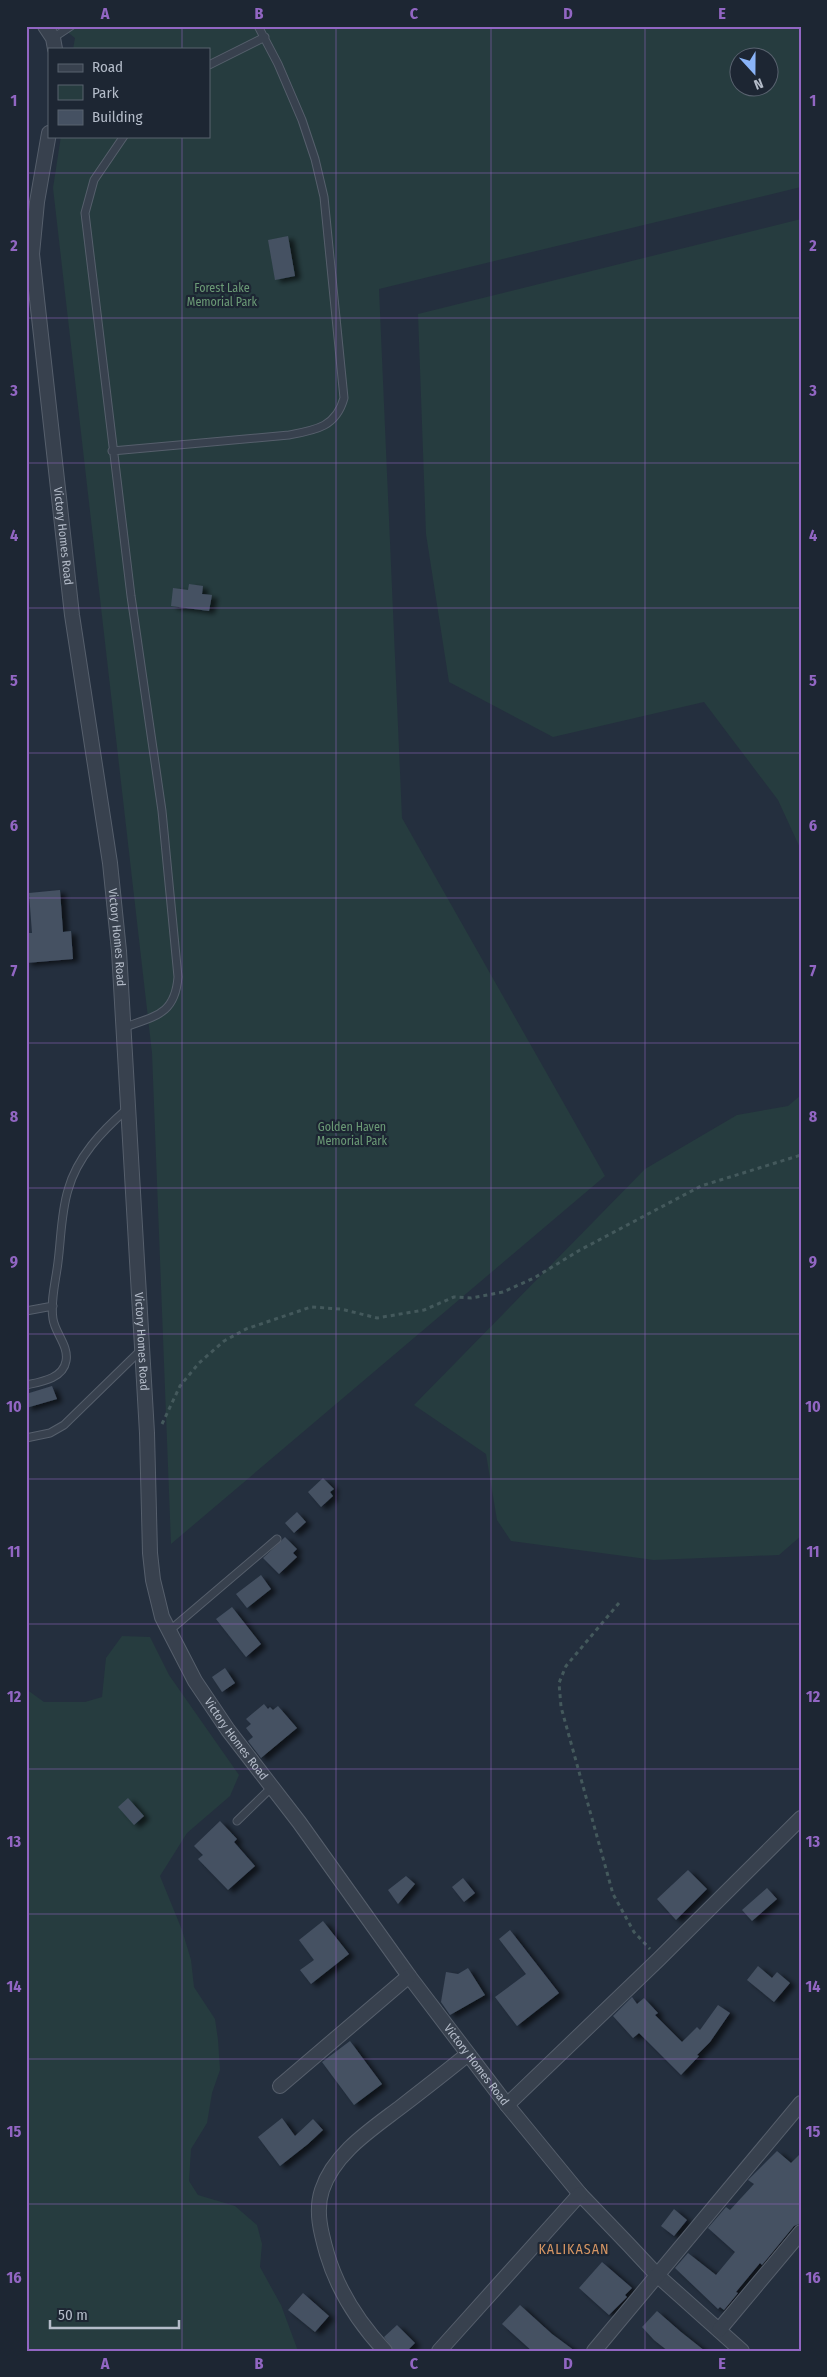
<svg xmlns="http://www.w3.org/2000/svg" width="827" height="2377" font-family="'Fira Sans Condensed',sans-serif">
<defs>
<filter id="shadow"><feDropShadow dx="5.5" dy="3" stdDeviation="2.5" flood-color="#0009"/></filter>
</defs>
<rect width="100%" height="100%" fill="#242f3e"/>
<!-- green -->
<path fill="#263c3f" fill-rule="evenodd" d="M60 26H801V187L379 289 402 818 605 1176 171 1544 152 1053 53 188 61 136H209V49H73L75 38ZM740 58H770V88H740Z
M801 219V850L778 800 704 702 553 737 449 682 426 534 418 314Z
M801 1095V1536L779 1555 654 1560 511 1541 497 1520 486 1454 414 1405 645 1169 737 1115 788 1106Z
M122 1636 150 1637 169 1675 239 1775 230 1796 187 1833 160 1876 182 1930 191 1960 194 1987 215 2019 218 2040 220 2070 212 2093 207 2123 191 2149 189 2181 198 2195 235 2206 257 2225 262 2244 260 2267 281 2305 298 2351H26V1689L44 1702H85L102 1697 106 1658Z"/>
<!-- building -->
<path fill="#455162" filter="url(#shadow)" d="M288 236 295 276 275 280 268 240Z
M189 584 203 586 202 594 212 595 209 611 171 606 173 588 188 590Z
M60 890 63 932 71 931 73 959 26 963V933H32L29 893Z
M52 1386 57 1399 26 1408V1394Z
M323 1478 334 1489 330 1492 333 1496 321 1507 308 1492Z
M297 1512 306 1522 294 1533 285 1523Z
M285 1537 297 1549 293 1553 297 1557 279 1574 263 1558Z
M261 1575 271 1589 247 1608 236 1594Z
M232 1607 261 1644 246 1657 216 1619Z
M225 1668 235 1683 222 1692 212 1677Z
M264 1704 268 1709 270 1707 273 1710 278 1706 297 1728 261 1758 248 1741 253 1737 246 1728 251 1724 246 1719Z
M128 1798 144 1816 134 1825 118 1807Z
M220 1821 237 1839 234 1842 255 1866 228 1890 198 1859 203 1855 194 1846Z
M688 1870 707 1889 676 1920 657 1899Z
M406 1876 415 1884 398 1904 388 1890Z
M463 1878 475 1893 464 1902 452 1887Z
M767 1888 777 1899 752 1921 742 1910Z
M323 1921 349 1954 311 1984 300 1970 314 1960 299 1940Z
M510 1930 559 1993 517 2026 495 1997 526 1974 499 1939Z
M758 1966 772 1978 777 1972 790 1983 774 2002 747 1980Z
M468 1968 485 1995 450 2015 441 2002 446 1972 458 1974Z
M632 1997 637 2004 644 1998 658 2013 655 2015 682 2042 697 2027 700 2030 718 2005 730 2013 710 2042 697 2055 699 2056 681 2075 639 2033 633 2038 613 2016Z
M350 2041 382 2084 354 2105 322 2062Z
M282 2118 295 2136 313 2119 323 2130 308 2144 280 2166 258 2137Z
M777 2151 791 2163 801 2153V2223L794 2226 762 2265 760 2263 736 2292 738 2293 724 2310 720 2307 718 2309 675 2268 688 2253 716 2275 735 2252 708 2228 726 2207 730 2210 754 2184 748 2180Z
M674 2209 687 2220 674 2236 661 2226Z
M602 2262 632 2288 625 2295 627 2297 609 2315 579 2288Z
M303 2293 329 2316 315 2332 288 2310Z
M520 2305 552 2334 575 2351H532L502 2324Z
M657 2311 681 2332 705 2351H668L654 2340 642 2327Z
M397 2325 415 2343 407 2351H394L384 2337Z"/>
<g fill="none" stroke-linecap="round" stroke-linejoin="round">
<!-- service casing -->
<g stroke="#565f6c" stroke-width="9">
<path id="service" d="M53 38 71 26
M209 65 265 37
M124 136 94 180 85 213 131 596 162 811 178 977C175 1014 156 1016 125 1027
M112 451 289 435C316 430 336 427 344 398L324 197 315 159 302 120 278 64 258 26
M26 1311 53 1306
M26 1385C40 1382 63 1379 66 1361 69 1346 55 1333 53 1319 50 1301 56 1280 58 1262 61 1239 61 1213 68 1190 77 1157 102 1131 127 1109
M26 1438 50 1433 64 1425 141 1350
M169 1631 277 1539
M237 1821 272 1787"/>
</g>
<!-- minor casing -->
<g stroke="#565f6c" stroke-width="16">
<g id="minor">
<path d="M45 26 53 38 55 49"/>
<path id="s1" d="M49 133 37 202 32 254 72 615 110 863 119 951 147 1433 150 1553 153 1580 162 1617 195 1681 228 1730 299 1822 409 1976 507 2105 580 2194 629 2245 657 2275 742 2351"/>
<path d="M280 2086 409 1976"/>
<path d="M507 2105 659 1959 801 1818"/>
<path d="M719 2330 801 2232"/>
<path d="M385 2351C358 2322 338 2291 327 2254 321 2233 315 2211 322 2190 334 2153 372 2129 402 2106 424 2089 446 2072 468 2054"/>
<path d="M439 2351 580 2194"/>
<path d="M594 2351 801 2103"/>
</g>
</g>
<!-- path -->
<path stroke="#44595c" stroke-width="3" stroke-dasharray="4 4" stroke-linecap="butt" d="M162 1424 180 1386 199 1363 224 1341 246 1329 311 1307 341 1309 377 1318 424 1310 454 1297 471 1298 503 1292 534 1278 580 1250 701 1186 801 1155
M619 1603 566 1666 559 1683 561 1707 613 1894 634 1932 650 1949"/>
<!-- service -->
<use href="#service" stroke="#38414e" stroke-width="7"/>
<!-- minor -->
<use href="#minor" stroke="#38414e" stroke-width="14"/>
</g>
<!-- grid -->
<path fill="none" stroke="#9266c3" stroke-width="1" stroke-opacity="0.55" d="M182 26V49M336 26V2351M491 26V2351M645 26V2351M182 136V2351M26 173H801M26 318H801M26 463H801M26 608H801M26 753H801M26 898H801M26 1043H801M26 1188H801M26 1334H801M26 1479H801M26 1624H801M26 1769H801M26 1914H801M26 2059H801M26 2204H801"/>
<g text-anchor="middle" stroke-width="4.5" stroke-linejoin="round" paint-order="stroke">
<!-- park labels -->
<g font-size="12" fill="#6b9a76" stroke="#1d2633">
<text x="222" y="292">Forest Lake<tspan x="222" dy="14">Memorial Park</tspan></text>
<text x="352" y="1131">Golden Haven<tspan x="352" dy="14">Memorial Park</tspan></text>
</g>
<!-- street labels -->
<g font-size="12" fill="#b4bcc9" stroke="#1d2633">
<text dy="4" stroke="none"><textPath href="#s1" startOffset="406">Victory Homes Road</textPath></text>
<text dy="4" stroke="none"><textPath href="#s1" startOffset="811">Victory Homes Road</textPath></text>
<text dy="4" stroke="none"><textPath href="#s1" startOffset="1216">Victory Homes Road</textPath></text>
<text dy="4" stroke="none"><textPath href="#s1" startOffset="1636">Victory Homes Road</textPath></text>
<text dy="4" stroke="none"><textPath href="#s1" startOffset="2041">Victory Homes Road</textPath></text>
</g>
<!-- neighbourhood labels -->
<g font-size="14" letter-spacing="1" fill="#d59563" stroke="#1d2633">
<text x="574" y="2254">KALIKASAN</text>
</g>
</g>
<!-- border -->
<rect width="827" height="2377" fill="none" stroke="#1d2633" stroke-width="55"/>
<!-- legend -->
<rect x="48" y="48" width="162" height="90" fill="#1d2633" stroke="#59626f"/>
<rect x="58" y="64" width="25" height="8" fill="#38414e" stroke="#59626f"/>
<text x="92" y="72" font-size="15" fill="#b4bcc9">Road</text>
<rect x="58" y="85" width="25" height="15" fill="#263c3f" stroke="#59626f"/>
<text x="92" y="98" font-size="15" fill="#b4bcc9">Park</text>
<rect x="58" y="110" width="25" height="15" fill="#455162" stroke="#59626f"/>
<text x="92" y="122" font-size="15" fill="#b4bcc9">Building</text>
<!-- north arrow -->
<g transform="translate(754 72) rotate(159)"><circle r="24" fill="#1d2633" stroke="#59626f"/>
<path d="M0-4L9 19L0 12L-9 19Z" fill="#8ab4f8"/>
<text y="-8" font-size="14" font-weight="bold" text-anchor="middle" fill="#b4bcc9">N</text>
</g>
<!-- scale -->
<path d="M50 2320v8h129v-8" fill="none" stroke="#b4bcc9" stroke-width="2.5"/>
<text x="58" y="2320" font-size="15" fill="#b4bcc9" stroke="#1d2633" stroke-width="4" paint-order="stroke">50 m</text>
<rect x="28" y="28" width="772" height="2322" fill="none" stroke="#9266c3" stroke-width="2"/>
<g font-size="16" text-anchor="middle" font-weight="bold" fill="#9266c3">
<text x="105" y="19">A</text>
<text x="259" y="19">B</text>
<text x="414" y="19">C</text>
<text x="568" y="19">D</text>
<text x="722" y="19">E</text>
<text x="14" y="106">1</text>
<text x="813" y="106">1</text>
<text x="14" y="251">2</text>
<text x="813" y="251">2</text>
<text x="14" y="396">3</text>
<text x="813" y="396">3</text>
<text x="14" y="541">4</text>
<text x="813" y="541">4</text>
<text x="14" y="686">5</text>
<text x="813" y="686">5</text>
<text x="14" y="831">6</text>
<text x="813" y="831">6</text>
<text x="14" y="976">7</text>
<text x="813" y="976">7</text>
<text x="14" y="1122">8</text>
<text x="813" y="1122">8</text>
<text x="14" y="1267">9</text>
<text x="813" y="1267">9</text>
<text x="14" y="1412">10</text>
<text x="813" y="1412">10</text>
<text x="14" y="1557">11</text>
<text x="813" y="1557">11</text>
<text x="14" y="1702">12</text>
<text x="813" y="1702">12</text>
<text x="14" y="1847">13</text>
<text x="813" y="1847">13</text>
<text x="14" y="1992">14</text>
<text x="813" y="1992">14</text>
<text x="14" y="2137">15</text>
<text x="813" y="2137">15</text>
<text x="14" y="2283">16</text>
<text x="813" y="2283">16</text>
<text x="105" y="2369">A</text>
<text x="259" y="2369">B</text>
<text x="414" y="2369">C</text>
<text x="568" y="2369">D</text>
<text x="722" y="2369">E</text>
</g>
</svg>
